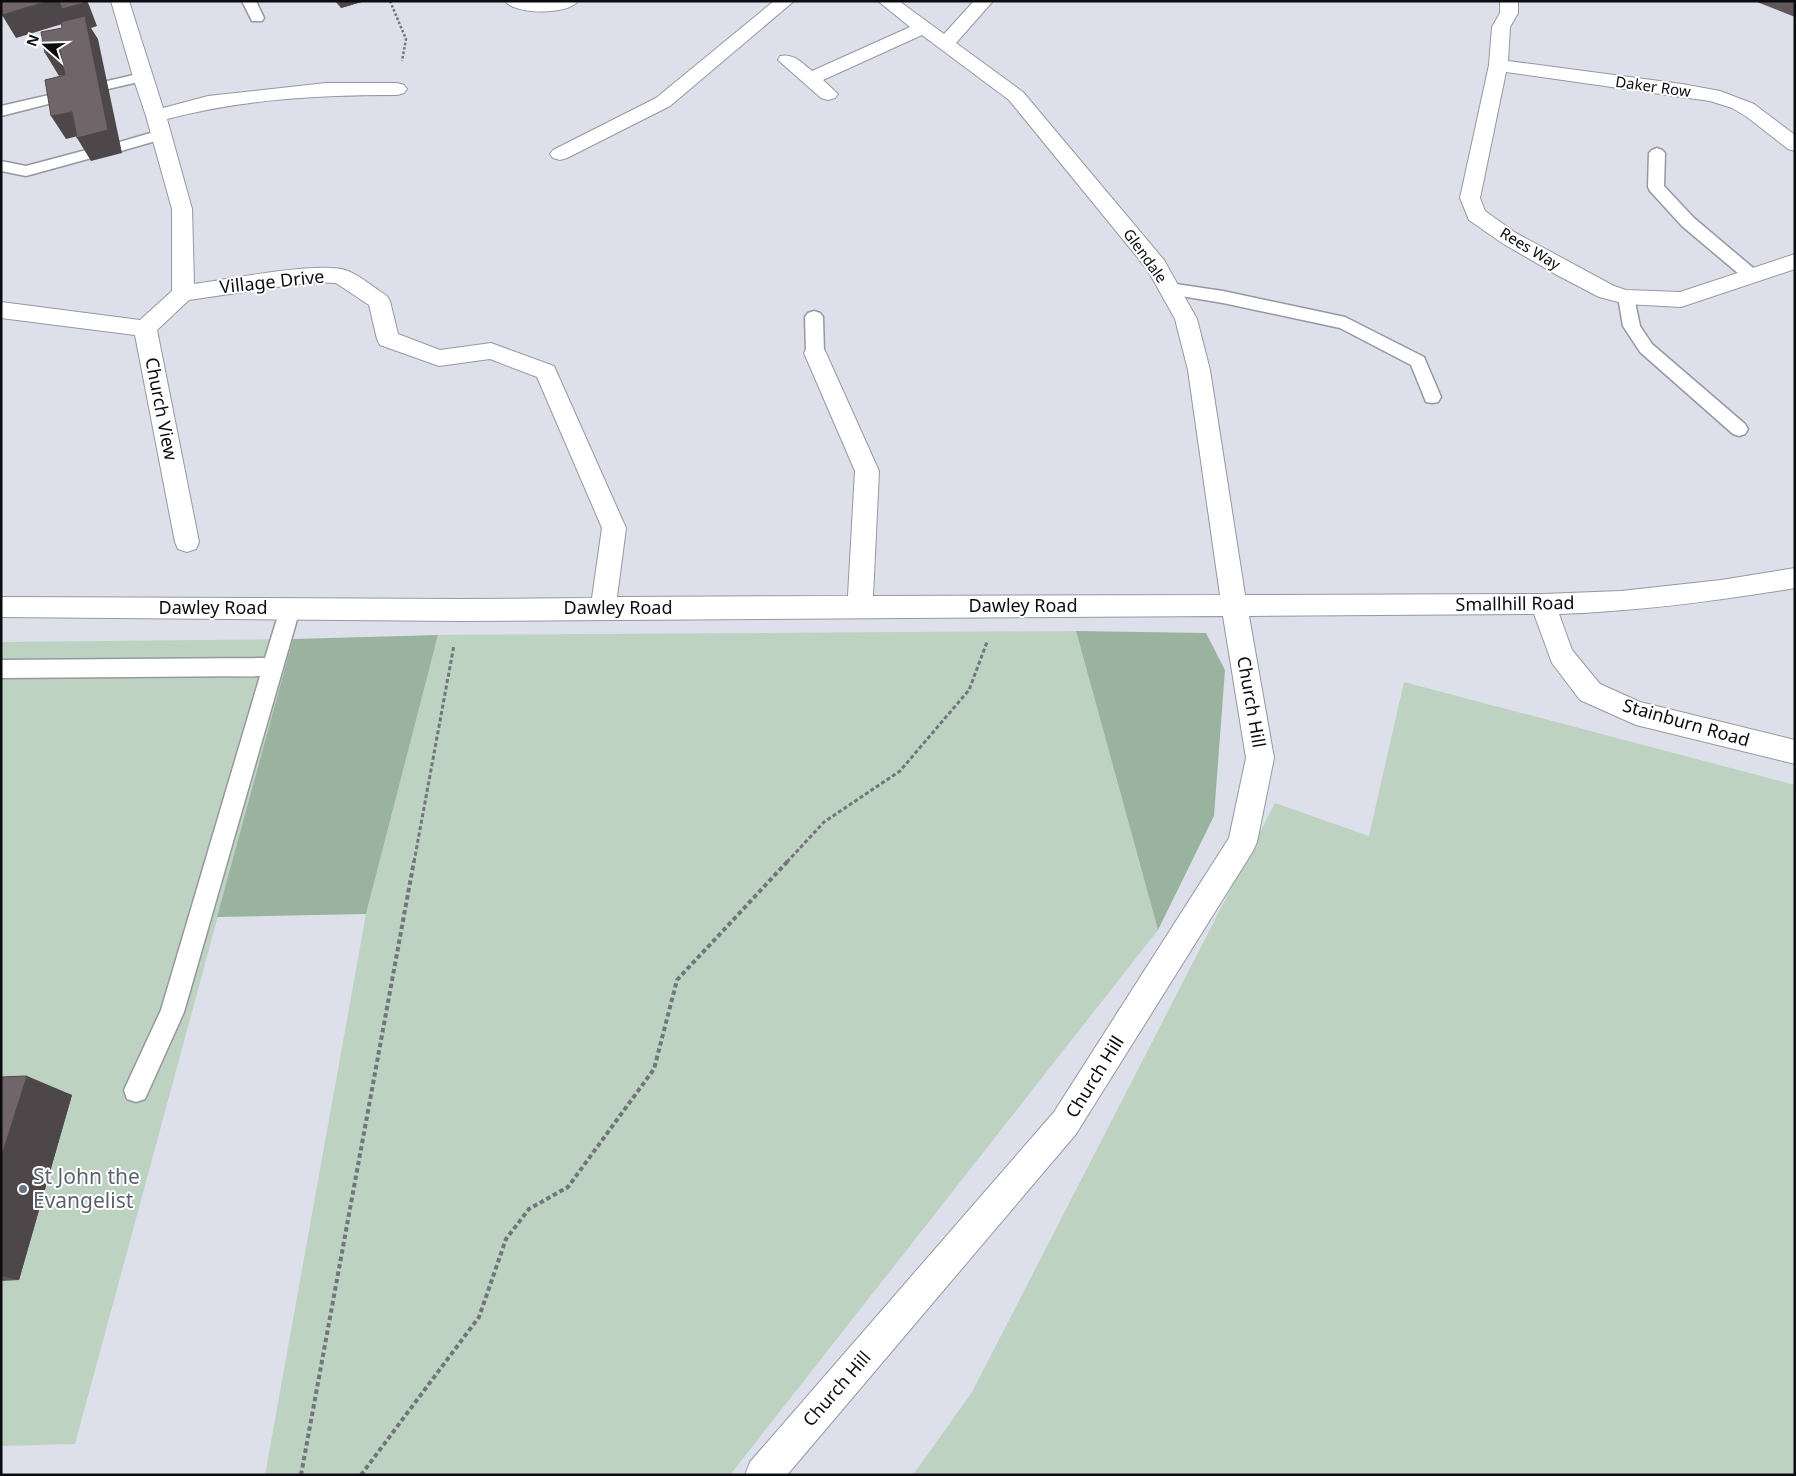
<svg xmlns="http://www.w3.org/2000/svg" width="1796" height="1476" font-family="'Noto Sans',sans-serif">
<rect width="100%" height="100%" fill="#dde0eb"/>
<!-- green -->
<path fill="#bed2c1" d="M1076 631 1158 930 730 1475H265L366 914 438 635Z
M293 639 75 1444 1 1446V642Z
M1404 682 1795 785V1475H913L972 1392 1275 803 1369 836Z"/>
<!-- forest -->
<path fill="#9ab39e" d="M1076 631 1206 633 1225 670 1214 816 1158 930Z
M438 635 366 914 217 917 293 639Z"/>
<g fill="none" stroke-linecap="round" stroke-linejoin="round">
<!-- service casing -->
<g stroke="#9598a2" stroke-width="3">
<path id="service" d="M242 1H256L264 18 262 21H252Z
M142 73 147 74 149 77 147 80 108 89 103 88 101 85 103 82Z
M75 89 80 90 82 93 80 96 1 116V106Z
M161 130 166 132 169 135 166 138 121 151 116 149 113 146 116 143Z
M1657 148 1662 150 1665 153 1664 186 1694 218 1758 272 1760 276 1758 280 1752 282 1746 280 1682 226 1650 191 1648 187 1649 153 1652 150Z
M90 149 95 151 98 154 95 157 26 176 1 171V161L26 166Z
M1169 283 1223 291 1345 317 1424 357 1441 397 1438 402 1432 403 1426 402 1411 365 1340 328 1223 303 1163 293 1161 289 1163 285Z
M1626 291 1632 293 1634 297 1640 326 1652 344 1745 424 1748 429 1745 434 1739 436 1733 434 1640 352 1623 326 1618 297 1620 293Z
M814 311 820 313 823 317 824 353 821 357 815 359 809 357 806 353 805 317 808 313Z
M290 601 297 603 300 609 184 1012 145 1099 136 1102 127 1099 124 1090 161 1010 260 676 1 678V660L265 658 280 609 283 603Z"/>
</g>
<!-- minor casing -->
<g stroke="#9598a2" stroke-width="2">
<path id="minor" d="M111 1H129L163 108 208 96 326 83H397L404 85 407 89 404 93 397 95C319 95 242 99 167 119L192 209 194 284C226 280 322 260 348 271 361 276 374 288 387 296L390 301 398 334 440 350 491 343 554 366 626 528 617 597 848 596 855 471 804 353 807 347 815 345 823 347 826 353 879 471 873 596 1220 595 1188 370 1175 319 1147 269 1009 100 922 35 823 80 838 94 835 98 828 100 821 98 778 60 780 56C794 53 802 63 812 71L910 27 878 1H899L944 34 974 1H993L956 43 1023 92 1164 260 1197 319 1210 370 1245 595 1543 594 1621 591 1721 580 1795 568V588C1716 601 1639 611 1559 614L1572 650 1600 684 1640 702 1795 740V764L1636 725 1580 700 1552 663 1534 614 1249 616 1274 758 1257 842 1253 851 1076 1134 787 1475H745L750 1462 1054 1112 1229 838 1246 758 1223 616 461 621 1 617V597L461 599 592 598 602 528 537 377 490 359 439 366 380 345 377 339 369 305 336 283 311 282 189 300 157 330 199 542 196 549 187 552 178 549 175 542 135 335 1 318V302L140 320 172 291V209L146 116 133 77Z
M505 1H578C568 15 515 15 505 1Z
M774 1H794L670 106 567 158 560 160 553 158 550 154 553 150 656 98Z
M1500 1H1518V13L1510 27 1508 61 1682 84 1720 91 1754 104 1795 135V151L1788 149 1747 117 1732 108 1710 101 1506 72 1480 198 1485 211 1516 233 1614 286 1626 290 1680 292 1795 254V269L1681 307 1626 304 1599 297 1555 274 1502 243 1469 220 1460 198 1489 65 1492 27 1500 13Z"/>
</g>
<!-- path-far2 -->
<path stroke="#73757c" stroke-width="2.5" stroke-dasharray="2.5 2" stroke-linecap="butt" d="M390 1 406 39 402 61"/>
<!-- path-far1 -->
<path stroke="#73757c" stroke-width="3" stroke-dasharray="4 2.5" stroke-linecap="butt" d="M414 862 454 645
M787 862 824 822 900 771 969 690 987 642"/>
<!-- path -->
<path stroke="#73757c" stroke-width="4" stroke-dasharray="4.5 3" stroke-linecap="butt" d="M301 1475 414 861
M361 1475 479 1317 506 1239 529 1209 568 1187 654 1069 677 980 788 861"/>
<!-- service -->
<use href="#service" fill="#fff" fill-rule="evenodd"/>
<!-- minor -->
<use href="#minor" fill="#fff" fill-rule="evenodd"/>
</g>
<!-- wall -->
<path fill="#60575a" d="M335 1H365L341 8Z
M1795 1V17L1757 2 1758 1Z
M1 1077 72 1095 19 1280 1 1281Z"/>
<!-- shaded-wall -->
<path fill="#4e474a" d="M48 1H87L89 5 97 26 91 28 98 39 122 153 91 161 77 138 69 22 16 38 2 15Z
M339 1H365L341 8Z
M60 50 73 73 59 76 45 53Z
M72 112 86 134 66 139 51 116Z
M27 1076 72 1095 19 1280 1 1276V1158Z"/>
<!-- building -->
<path fill="#706569" stroke="#4e474a" d="M4 1H48L2 15 1 2Z
M59 1H83L84 3 62 9Z
M85 16 108 130 77 138 72 112 51 116 45 80 65 75 60 50 45 53 41 32 62 28 61 22Z
M27 1076 1 1158V1077Z"/>
<!-- markers -->
<circle fill="#6b7280" stroke="#fff" stroke-width="2" cx="23" cy="1189" r="5"/>
<g text-anchor="middle" stroke-width="4" stroke-linejoin="round" paint-order="stroke">
<!-- far-street labels -->
<g font-size="15" fill="#0b0c0f" stroke="#fff">
<text transform="translate(1653 87) rotate(8)" y="5">Daker Row</text>
<text transform="translate(1530 249) rotate(31)" y="5">Rees Way</text>
<text transform="translate(1145 256) rotate(54)" y="5">Glendale</text>
</g>
<!-- street labels -->
<g font-size="18" fill="#0b0c0f" stroke="#fff">
<text transform="translate(272 282) rotate(-6)" y="6">Village Drive</text>
<text transform="translate(161 409) rotate(79)" y="6">Church View</text>
<text transform="translate(1515 604) rotate(-1)" y="6">Smallhill Road</text>
<text x="1023" y="612">Dawley Road</text>
<text x="213" y="614">Dawley Road</text>
<text x="618" y="614">Dawley Road</text>
<text transform="translate(1251 702) rotate(80)" y="6">Church Hill</text>
<text transform="translate(1686 723) rotate(16)" y="6">Stainburn Road</text>
<text transform="translate(1095 1077) rotate(-58)" y="6">Church Hill</text>
<text transform="translate(837 1389) rotate(-49)" y="6">Church Hill</text>
</g>
<!-- near-worship labels -->
<g font-size="21" fill="#5b616d" stroke="#fff" text-anchor="start">
<text x="33" y="1184">St John the<tspan x="33" dy="24">Evangelist</tspan></text>
</g>
</g>
<!-- border -->
<rect width="1796" height="1476" fill="none" stroke="#0b0c0f" stroke-width="5"/>
<!-- north arrow -->
<g transform="translate(45 45) rotate(290)" stroke="#ffffff" stroke-width="4" paint-order="stroke">
<path d="M0-4L9 19L0 12L-9 19Z" fill="#0b0c0f"/>
<text y="-8" font-size="14" font-weight="bold" text-anchor="middle" fill="#0b0c0f">N</text>
</g>
</svg>
